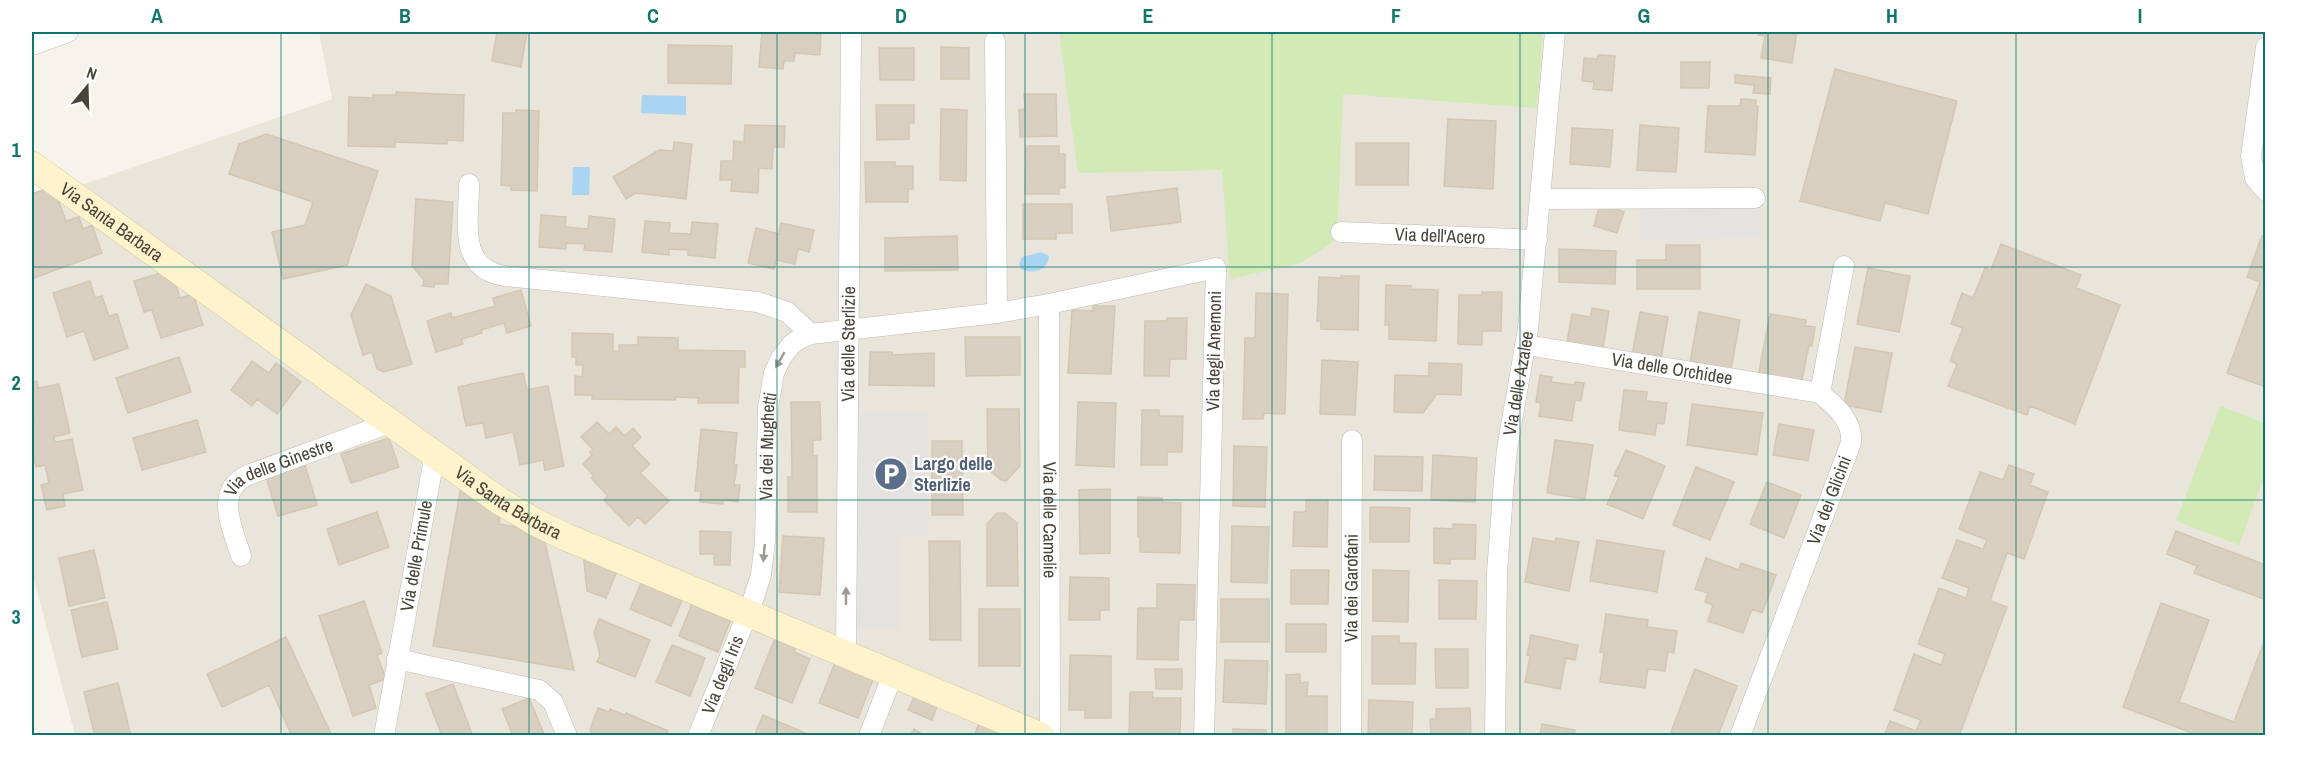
<svg xmlns="http://www.w3.org/2000/svg" width="2297" height="767" font-family="'Archivo Narrow',sans-serif">
<rect width="100%" height="100%" fill="#f6f3ec"/>
<!-- residential -->
<path fill="#eae5da" d="M319 32H2265V735H75L32 572V202L332 99Z"/>
<!-- green -->
<path fill="#d2eab5" d="M1059 32H1543L1537 108 1343 94 1337 239 1301 263 1230 279 1222 170 1078 173Z
M2220 406 2265 423V474L2239 545 2176 521Z"/>
<!-- parking -->
<path fill="#e5e3e0" d="M1760 188 1762 238 1640 240 1639 190Z
M856 412 927 413 928 535 899 536V629L854 630Z"/>
<!-- water -->
<path fill="#a9d4f2" d="M642 95 686 96V115L641 113Z
M573 167H590L589 195H572Z
M1041 252 1049 256C1049 270 1032 275 1021 269L1019 264 1022 257Z"/>
<!-- building -->
<path fill="#d8cfc1" stroke="#d3c7b4" stroke-width="1.5" d="M497 32H527L521 67 492 61Z
M762 32H821L820 55 795 53 794 61H784L783 69 759 67Z
M1759 32H1797L1792 63 1761 58 1765 36 1758 35Z
M668 45 732 46 731 84 668 83Z
M941 47 969 48V79H941Z
M879 48H914V80H880Z
M1598 55 1615 56 1612 91 1593 89 1594 82 1582 81 1584 58 1597 59Z
M1681 62H1710L1709 88H1681Z
M1835 69 1957 101 1928 214 1885 203 1880 221 1800 201Z
M1735 75 1771 78 1770 94 1753 93 1754 85 1735 83Z
M396 92 464 95 463 141 447 140V144L395 142V147L348 146 349 97 373 98V95H396Z
M1024 94H1056L1057 136 1020 137 1019 110 1025 109Z
M1741 99 1756 100V106H1758L1755 155 1705 152 1708 106H1740Z
M876 105H914V123H909V139L877 140Z
M941 109 967 110 966 181 940 180Z
M516 110 539 111 537 191 511 190V186L501 185 503 113H516Z
M1448 119 1496 121 1493 189 1444 186Z
M745 125 785 126 784 147H773L772 169 759 168 758 193 731 191 732 180H720L721 161H733L734 141 744 142Z
M1640 125 1679 128 1676 172 1637 170Z
M1572 128 1613 130 1610 167 1570 164Z
M266 134 378 171 347 265 283 279 272 232 305 225 313 202 229 174 239 144Z
M674 142 692 144 686 199 636 193 626 199 613 177 659 150 673 151Z
M1356 143H1409L1408 185H1356Z
M1026 146H1059V154H1065V188H1059V194H1025Z
M865 162H895V166H913V189H908V202H866Z
M53 186 66 221 79 217 83 229 92 225 102 253 34 278 32 272V194Z
M1177 188 1181 222 1111 231 1107 197Z
M416 199 453 202 448 284H434V287L423 286 424 280 412 266Z
M1023 204H1072V233H1056V239H1023Z
M1600 204 1624 212 1617 233 1594 226Z
M541 215 566 217 565 227 588 229 589 216 615 219 612 252 584 250 585 244 566 243V249L539 247Z
M645 221 670 223 669 233 691 234 692 222 718 224 715 258 688 255V250L669 249V255L642 252Z
M781 223 814 230 809 252 798 249 795 264 776 260 774 269 748 263 756 228 779 234Z
M957 236 958 270 885 271V238Z
M2262 236 2266 237V387L2227 373 2260 282 2247 277Z
M2001 244 2081 275 2076 288 2120 305 2075 424 2030 406 2027 415 1948 386 1957 364 1950 361 1963 328 1951 324 1962 293 1973 298 1985 268 1991 270Z
M1666 245H1700V289H1637V260H1666Z
M1559 249 1616 251 1615 284 1559 282Z
M1868 268 1910 276 1899 332 1857 324Z
M171 270 180 298 193 294 203 325 161 338 152 310 144 312 134 281Z
M1341 276H1359L1358 330 1321 329V321H1317L1319 277 1341 278Z
M90 281 95 298 102 296 109 316 117 314 128 348 94 360 84 331 67 337 53 293Z
M366 284 391 296 412 364 384 372 377 369 372 352 363 355 351 315Z
M1386 285 1411 286V289L1438 290 1436 341 1389 339V325H1385Z
M521 290 531 326 507 333 504 323 481 330 482 333 462 339 463 344 436 352 427 321 451 313 452 318 495 306 493 298Z
M1482 292H1502L1501 331H1482V345L1458 344 1459 295H1482Z
M1256 293 1288 294 1285 414 1264 413 1263 419H1243L1245 338H1255Z
M1093 306H1115L1111 374 1068 373 1072 310 1093 311Z
M1592 308 1609 311 1603 348 1567 342 1572 314 1590 317Z
M1640 312 1668 317 1661 360 1632 355Z
M1699 312 1740 320 1731 370 1690 363Z
M1770 314 1806 320 1805 326 1815 327 1812 346 1809 345 1801 385 1758 377Z
M1167 318H1187L1186 359H1170L1169 376H1144L1145 321H1167Z
M572 333 613 334V351H619V345H638V337L678 338V350L745 351V367H739L738 403H698V398L676 397 675 400 592 399V395H575V376L582 377 583 365H576V357H572Z
M965 337H1020V375L966 376Z
M1855 347 1892 353 1881 412 1844 405Z
M870 352H892V355L934 353V386L869 385Z
M179 357 191 392 128 413 116 378Z
M1322 360 1358 362 1355 415 1320 414Z
M252 361 269 373 276 363 301 382 277 414 257 399 252 406 231 390Z
M1429 363 1462 364 1461 395 1437 394 1423 413 1394 412 1395 375 1429 376Z
M523 373 527 390 548 386 564 466 545 470 543 460 520 465 513 432 486 438 483 423 466 426 458 387Z
M1540 375 1552 377 1551 382 1574 385 1575 382 1584 383 1581 401 1575 400 1572 421 1539 416 1541 403 1536 402Z
M37 381 38 388 59 384 70 433 54 437 55 442 72 439 83 490 63 494 65 506 47 510 41 485 49 483 45 465 36 467 32 447V423L35 422 32 407V382Z
M1624 390 1647 392 1646 401 1667 403 1664 424 1657 423 1655 435 1619 430Z
M791 402H820L821 440H813V456H817V512H788V477H792Z
M1078 402 1116 403 1114 467 1076 465Z
M1692 404 1763 413 1757 455 1687 445Z
M987 409H1019L1020 466 1006 481 1001 480 988 469Z
M1142 410H1159V416H1183L1182 452H1167V465H1141Z
M197 420 206 452 142 470 133 438Z
M597 422 609 434 616 427 625 436 633 428 641 437 632 446 650 464 640 473 669 501 645 524 638 517 629 526 604 500 608 496 591 478 594 476 583 464 592 455 590 452 593 449 581 437Z
M1779 424 1814 430 1808 461 1773 455Z
M701 429 737 433 734 465H737L734 485H740L738 502 723 500V504L700 502 701 491H695Z
M389 438 399 467 351 483 341 454Z
M1555 440 1593 445 1585 499 1547 493Z
M932 441H962L963 515H932Z
M1234 446 1267 447 1265 507 1233 506Z
M1626 450 1665 466 1643 519 1607 504 1619 477 1614 476Z
M1433 455 1477 458 1475 502 1431 500Z
M1375 456 1423 457 1422 491 1374 490Z
M305 465 317 505 278 516 266 477Z
M2009 465 2034 474 2030 485 2048 492 2024 559 2007 553 1990 601 2007 607 1959 736H1884L1890 721 1916 731 1921 720 1894 710 1914 654 1941 665 1945 654 1918 644 1939 588 1966 598 1969 588 1942 578 1957 540 1983 549 1987 540 1959 529 1980 472 2003 480Z
M1696 467 1734 482 1710 540 1673 525Z
M1767 482 1801 495 1784 538 1750 524Z
M461 486 501 508 499 524 528 529 544 538 574 670 433 646Z
M1110 489V553L1080 554 1079 490Z
M1138 497 1162 498V502L1181 503 1180 553 1140 552V537H1138Z
M1306 500H1328L1327 547 1293 546 1294 512H1306Z
M1370 507 1410 508 1409 542H1370Z
M377 512 389 547 339 565 327 529Z
M997 513H1005L1017 523 1018 586H987V524Z
M1453 524 1476 525 1475 559H1450V564L1434 563V528L1453 529Z
M1232 526 1269 527 1267 583 1231 582Z
M700 531 731 532 730 565H714V554H700Z
M2176 531 2266 565V600L2194 573 2197 566 2167 554Z
M783 536 824 538 820 595 779 592Z
M1533 538 1555 542 1556 538 1579 542 1569 591 1525 582Z
M1597 540 1664 551 1657 592 1590 581Z
M929 541H960L961 640H930Z
M94 550 105 598 69 606 59 558Z
M583 552 619 566 606 598 587 591Z
M1706 558 1739 570 1741 563 1776 575 1762 613 1752 609 1743 633 1708 621 1713 605 1705 602 1708 593 1695 589Z
M1291 570H1329L1328 604H1291Z
M1373 570 1409 571 1408 622 1373 621Z
M644 576 685 593 671 626 630 609Z
M1070 577 1109 578V610H1100V620H1069Z
M1439 580 1477 581 1476 619H1439Z
M1157 584 1195 585 1194 620H1179L1178 660 1137 659 1138 608H1157Z
M695 596 734 612 718 652 679 636Z
M1221 599H1269V642H1221Z
M364 601 382 653 377 655 386 679 369 685 376 708 353 716 319 616Z
M107 602 118 649 82 657 71 610Z
M2161 603 2209 620 2179 702 2234 722 2264 642 2266 643V736H2200L2123 707Z
M979 609H1020V666H979Z
M1606 614 1648 620 1647 627 1677 631 1674 653 1668 652 1665 671 1648 669 1645 688 1600 682 1604 653 1600 652Z
M599 619 650 640 635 677 597 662 600 655 594 632Z
M1286 624H1326V652H1286Z
M1531 635 1578 645 1575 660 1566 658 1560 689 1525 682 1530 656 1527 655Z
M776 636 797 644 794 652 810 659 792 703 755 688Z
M1372 636H1399V643H1416L1415 684H1372Z
M286 637 332 736H292L269 685 222 707 207 674Z
M672 645 705 658 690 696 656 682Z
M1435 649H1468V688H1436Z
M1070 655 1111 656V718H1085V710H1069Z
M836 660 875 675 858 718 819 703Z
M1225 660 1268 661 1266 704 1223 702Z
M1155 669H1182V689H1156Z
M1695 669 1737 686 1718 736H1680L1671 732Z
M1300 674V683L1308 682 1307 696H1327V736H1286V675Z
M118 683 131 736H95L84 692Z
M453 684 473 736H442L426 694Z
M919 686 937 707 932 720 908 710Z
M1130 692H1153L1152 698H1181L1180 736H1129Z
M529 698 545 736H513L502 709Z
M1369 700 1413 702 1412 735 1368 733Z
M598 708 609 712 610 709 625 715 626 713 668 731 666 736H593L590 730Z
M1470 708 1471 736H1431L1430 719H1436V709Z
M983 713 1036 736H974Z
M763 715 812 736H754Z
M1542 724 1575 730 1574 736H1540Z
M914 729 925 736H910Z
M1233 729 1266 730V736H1233Z"/>
<g fill="none" stroke-linecap="round" stroke-linejoin="round">
<!-- street casing -->
<g stroke="#c2bbae" stroke-width="21">
<g id="street">
<path d="M995 41 997 313"/>
<path d="M32 45 68 32"/>
<path d="M2266 47 2251 156 2255 178 2266 191"/>
<path d="M469 184C469 221 457 269 505 276L758 302 787 312 811 334"/>
<path d="M1541 199 1755 198"/>
<path id="s1" d="M1341 232 1537 240"/>
<path id="s2" d="M1049 304 1050 736"/>
<path id="s3" d="M1526 345 1820 393"/>
<path id="s4" d="M241 556C233 529 213 491 248 475L392 422"/>
<path id="s5" d="M846 654 851 32"/>
<path d="M397 659 539 690 553 702 567 736"/>
<path id="s6" d="M384 736 435 453"/>
<path id="s7" d="M698 736 753 600 761 575 765 542 768 408 774 373 781 358 791 345 799 339 811 334 997 313 1049 304 1216 268 1204 736"/>
<path d="M869 736 893 674"/>
<path id="s8" d="M1351 736 1352 440"/>
<path id="s9" d="M1495 736 1497 572 1504 480 1507 449 1528 329 1555 32"/>
<path id="s10" d="M1740 736 1851 443C1853 420 1836 407 1820 393L1844 266"/>
</g>
</g>
<!-- secondary casing -->
<g stroke="#d6c79b" stroke-width="28">
<g id="secondary">
<path id="s11" d="M32 165 498 500 537 523 566 537 1041 736"/>
</g>
</g>
<!-- street -->
<use href="#street" stroke="#fff" stroke-width="20"/>
<!-- secondary -->
<use href="#secondary" stroke="#fff3cd" stroke-width="27"/>
</g>
<!-- one-way arrows -->
<defs><path id="oneway-solid" d="M-6-.8H1V-3.2L6.5 0L1 3.2V.8H-6Z" transform="scale(1.5)"/></defs>
<g fill="#9c9892">
<use href="#oneway-solid" transform="translate(780 360) rotate(120)"/>
<use href="#oneway-solid" transform="translate(764 553) rotate(95)"/>
<use href="#oneway-solid" transform="translate(846 596) rotate(-90)"/>
</g>
<!-- grid -->
<path fill="none" stroke="#0f766e" stroke-width="1.5" stroke-opacity="0.55" d="M281 32V736M529 32V736M777 32V736M1025 32V736M1272 32V736M1520 32V736M1768 32V736M2016 32V736M32 267H2266M32 500H2266"/>
<!-- icons -->
<defs>
<g id="parking-disc" transform="scale(1.725)"><circle r="9.5" fill="#5c6f8a" stroke="#fff"/><path d="M-3.5-5.5H1a3.5 3.5 0 0 1 0 7H-1V5.5H-3.5ZM-1-3.4V-.6H.8a1.4 1.4 0 0 0 0-2.8Z" fill="#fff"/></g>
</defs>
<g fill-rule="evenodd">
<use href="#parking-disc" x="891" y="474"/>
</g>
<g text-anchor="middle" stroke-width="4.5" stroke-linejoin="round" paint-order="stroke">
<!-- street labels -->
<g font-size="18" fill="#4b4439" stroke="#fff">
<text dy="6" stroke="none"><textPath href="#s11" startOffset="98">Via Santa Barbara</textPath></text>
<text dy="6" stroke="none"><textPath href="#s1" startOffset="99">Via dell'Acero</textPath></text>
<text dy="6" stroke="none"><textPath href="#s5" startOffset="310">Via delle Sterlizie</textPath></text>
<text transform="translate(1214 351) rotate(-89)" y="6">Via degli Anemoni</text>
<text dy="6" stroke="none"><textPath href="#s3" startOffset="148">Via delle Orchidee</textPath></text>
<text dy="6" stroke="none"><textPath href="#s9" startOffset="354">Via delle Azalee</textPath></text>
<text dy="6" stroke="none"><textPath href="#s7" startOffset="302">Via dei Mughetti</textPath></text>
<text dy="6" stroke="none"><textPath href="#s4" startOffset="122">Via delle Ginestre</textPath></text>
<text dy="6" stroke="none"><textPath href="#s10" startOffset="252">Via dei Glicini</textPath></text>
<text dy="6" stroke="none"><textPath href="#s11" startOffset="584">Via Santa Barbara</textPath></text>
<text dy="6" stroke="none"><textPath href="#s2" startOffset="216">Via delle Camelie</textPath></text>
<text dy="6" stroke="none"><textPath href="#s6" startOffset="183">Via delle Primule</textPath></text>
<text dy="6" stroke="none"><textPath href="#s8" startOffset="148">Via dei Garofani</textPath></text>
<text dy="6" stroke="none"><textPath href="#s7" startOffset="66">Via degli Iris</textPath></text>
</g>
<!-- service labels -->
<g font-size="18" font-weight="bold" fill="#4e5e75" stroke="#fff" text-anchor="start">
<text x="914" y="470">Largo delle<tspan x="914" dy="21">Sterlizie</tspan></text>
</g>
</g>
<!-- border -->
<rect width="2297" height="767" fill="none" stroke="#ffffff" stroke-width="66"/>
<!-- north arrow -->
<g transform="translate(87 87) rotate(19)" stroke="#ffffff" stroke-width="4.5" paint-order="stroke">
<path d="M0-4.5L10 22L0 15L-10 22Z" fill="#4b4439"/>
<text y="-9" font-size="16" font-weight="bold" text-anchor="middle" fill="#4b4439">N</text>
</g>
<rect x="33" y="33" width="2231" height="701" fill="none" stroke="#0f766e" stroke-width="2"/>
<g font-size="20" text-anchor="middle" font-weight="bold" fill="#0f766e">
<text x="157" y="23">A</text>
<text x="405" y="23">B</text>
<text x="653" y="23">C</text>
<text x="901" y="23">D</text>
<text x="1148" y="23">E</text>
<text x="1396" y="23">F</text>
<text x="1644" y="23">G</text>
<text x="1892" y="23">H</text>
<text x="2140" y="23">I</text>
<text x="16" y="157">1</text>
<text x="16" y="390">2</text>
<text x="16" y="624">3</text>
</g>
</svg>
